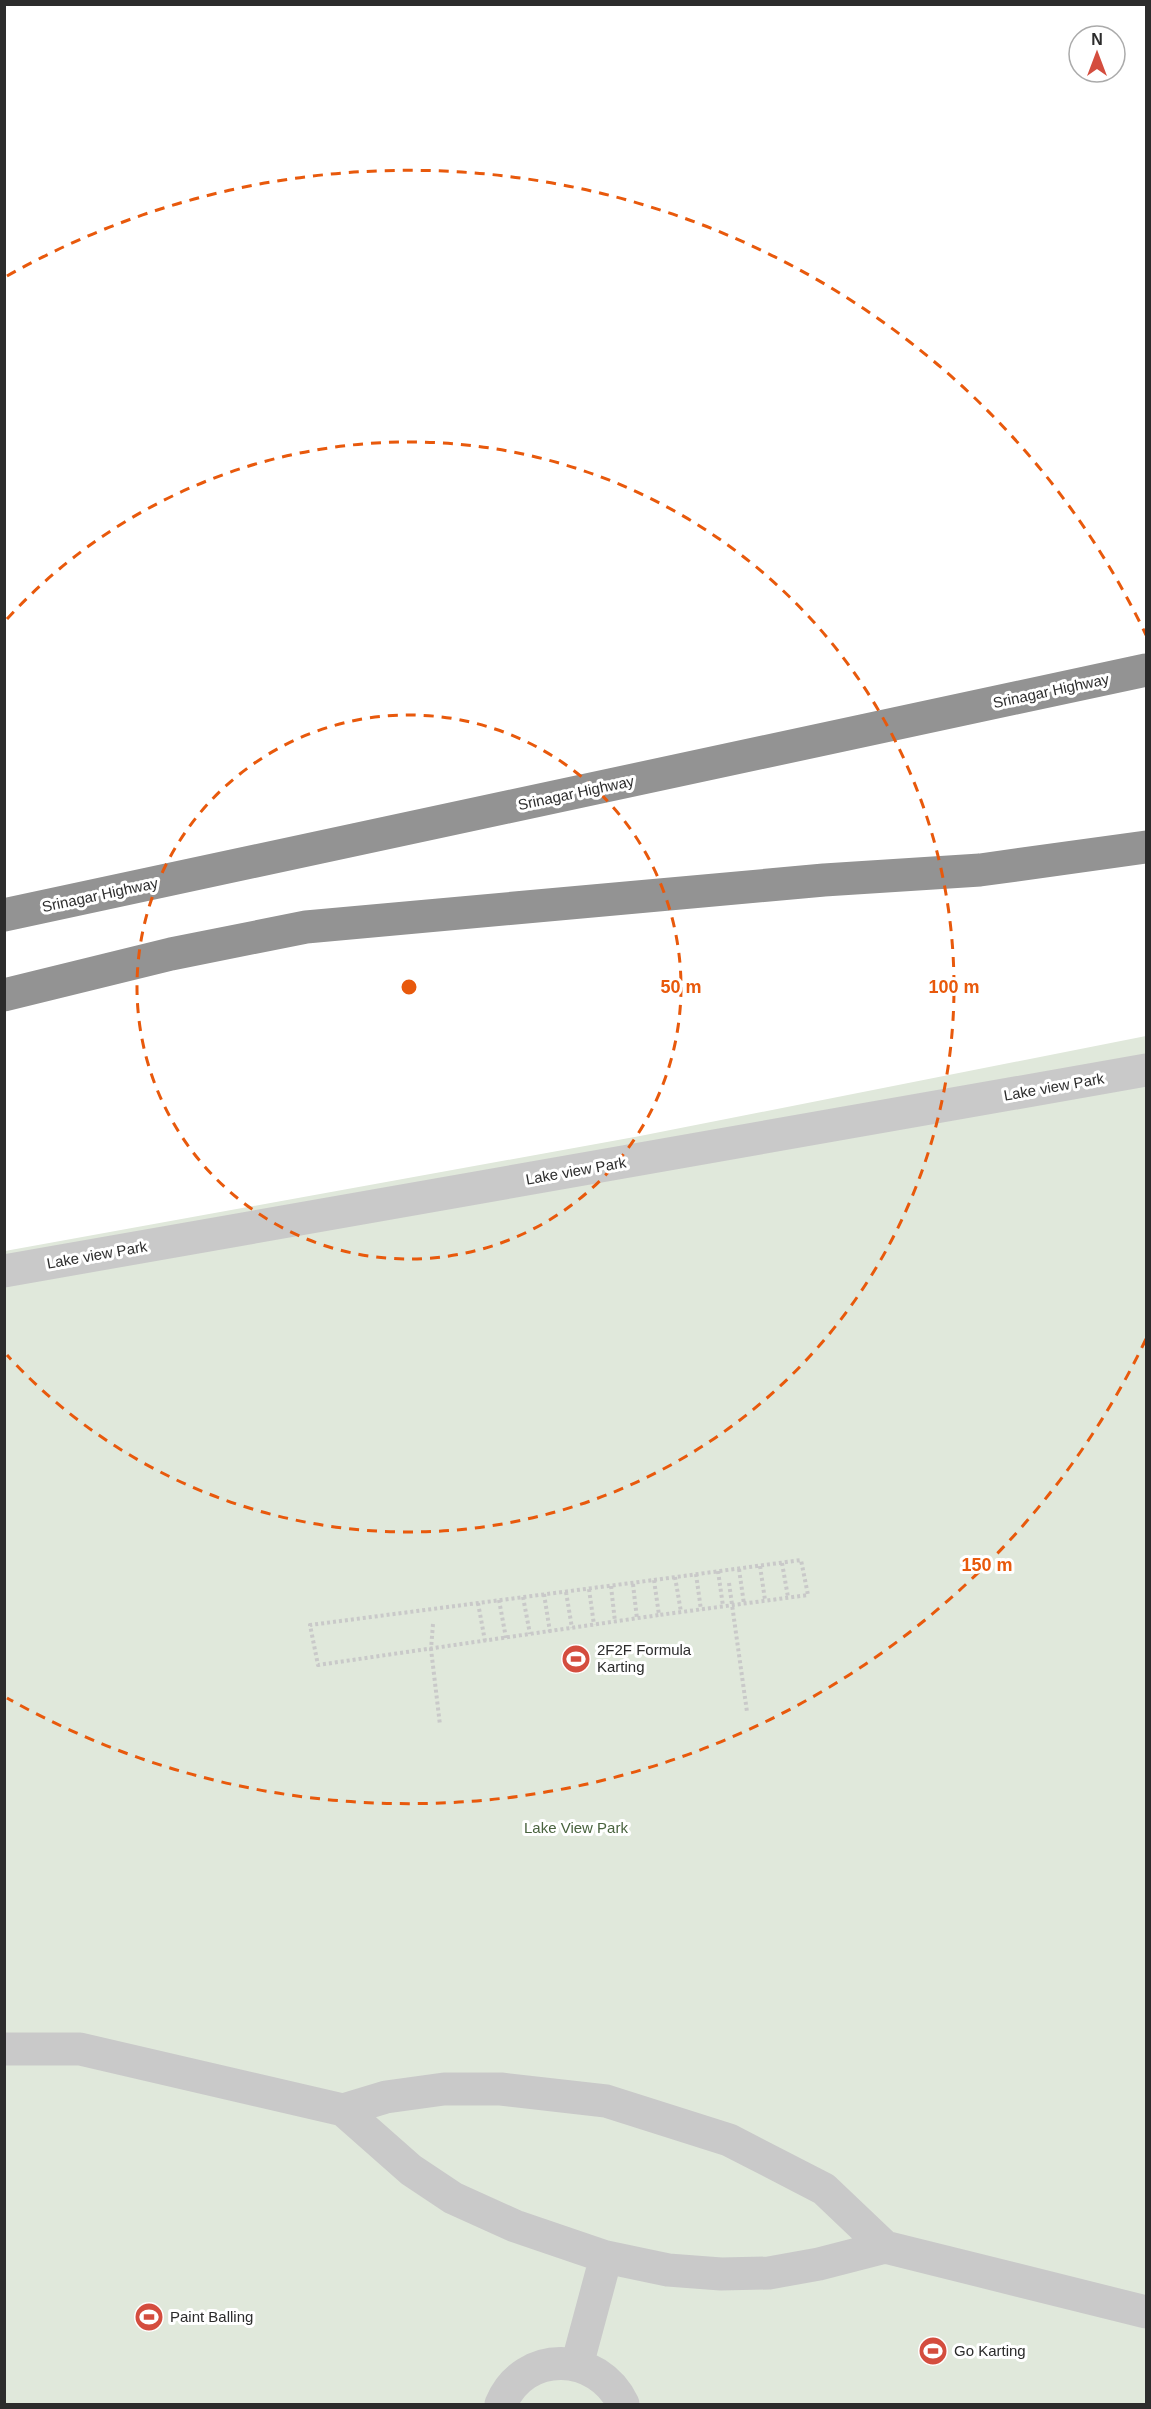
<svg xmlns="http://www.w3.org/2000/svg" width="1151" height="2409" font-family="Helvetica,sans-serif">
<rect width="100%" height="100%" fill="#fff"/>
<!-- green -->
<path fill="#e0e8db" d="M1146 1036V2404H5V1251L640 1136Z"/>
<g fill="none" stroke-linecap="round" stroke-linejoin="round">
<!-- path -->
<path stroke="#c9c9c9" stroke-width="4" stroke-dasharray="3 3" stroke-linecap="butt" d="M782 1563 788 1597
M760 1566 765 1600
M739 1569 744 1604
M718 1571 723 1606
M696 1574 701 1610
M675 1577 681 1612
M654 1580 659 1615 318 1665 310 1625Z
M654 1580 801 1560 808 1595 659 1615
M729 1583 747 1712
M633 1584 637 1619
M611 1586 615 1622
M589 1589 594 1625
M566 1592 572 1628
M544 1594 550 1632
M523 1597 530 1634
M499 1600 506 1638
M478 1603 485 1641
M433 1624 431 1649 440 1725"/>
<!-- minor -->
<path stroke="#c9c9c9" stroke-width="33" d="M4 1271 1146 1070
M4 2049H80L343 2110 386 2097 444 2089H501L606 2101 729 2140 824 2189 885 2247
M343 2110 411 2170 453 2198 515 2226 606 2257 668 2270 721 2274 769 2273 819 2264 885 2247 1146 2312
M577 2365 606 2257
M501 2404C524 2349 598 2351 623 2404"/>
<!-- highway -->
<path stroke="#939393" stroke-width="33" d="M4 915 1146 670
M4 995 171 954 306 927 824 880 980 870 1146 847"/>
</g>
<!-- distance rings -->
<g fill="none" stroke="#e8590c" stroke-width="3" stroke-dasharray="10 8">
<circle cx="409" cy="987" r="272"/>
<path d="M7 619A545 545 0 1 1 7 1355"/>
<path d="M1146 1339A817 817 0 0 1 7 1698M7 276A817 817 0 0 1 1146 635"/>
</g>
<!-- icons -->
<defs>
<g id="stadium-disc" transform="scale(1.5)"><circle r="9.5" fill="#d44d3e" stroke="#fff"/><path d="M0-5a6.5 5 0 1 0 0 10a6.5 5 0 1 0 0-10ZM-3.5-1.8h7v3.6h-7Z" fill="#fff"/></g>
</defs>
<g fill-rule="evenodd">
<use href="#stadium-disc" x="576" y="1659"/>
<use href="#stadium-disc" x="149" y="2317"/>
<use href="#stadium-disc" x="933" y="2351"/>
</g>
<g text-anchor="middle" stroke-width="6" stroke-linejoin="round" paint-order="stroke">
<!-- street labels -->
<g font-size="15" fill="#2c2c2c" stroke="#fff">
<text transform="translate(1051 691) rotate(-12)" y="5">Srinagar Highway</text>
<text transform="translate(576 793) rotate(-12)" y="5">Srinagar Highway</text>
<text transform="translate(100 895) rotate(-12)" y="5">Srinagar Highway</text>
<text transform="translate(1054 1087) rotate(-10)" y="5">Lake view Park</text>
<text transform="translate(576 1171) rotate(-10)" y="5">Lake view Park</text>
<text transform="translate(97 1255) rotate(-10)" y="5">Lake view Park</text>
</g>
<!-- poi labels -->
<g font-size="15" fill="#2c2c2c" stroke="#fff" text-anchor="start">
<text x="597" y="1655">2F2F Formula<tspan x="597" dy="17">Karting</tspan></text>
<text x="170" y="2322">Paint Balling</text>
<text x="954" y="2356">Go Karting</text>
</g>
<!-- park labels -->
<g font-size="15" fill="#49633e" stroke="#fff">
<text x="576" y="1833">Lake View Park</text>
</g>
</g>
<circle cx="409" cy="987" r="9" fill="#e8590c" stroke="#fff" stroke-width="3"/>
<g font-size="18" text-anchor="middle" font-weight="bold" fill="#e8590c" stroke="#fff" stroke-width="6" stroke-linejoin="round" paint-order="stroke">
<text x="681" y="993">50 m</text>
<text x="954" y="993">100 m</text>
<text x="987" y="1571">150 m</text>
</g>
<!-- border -->
<rect width="1151" height="2409" fill="none" stroke="#2c2c2c" stroke-width="12"/>
<!-- north arrow -->
<g transform="translate(1097 54)"><circle r="28" fill="#ffffff" stroke="#ababab" stroke-width="1.5"/>
<path d="M0-4.5L10 22L0 15L-10 22Z" fill="#d44d3e"/>
<text y="-9" font-size="16" font-weight="bold" text-anchor="middle" fill="#2c2c2c">N</text>
</g>
</svg>
